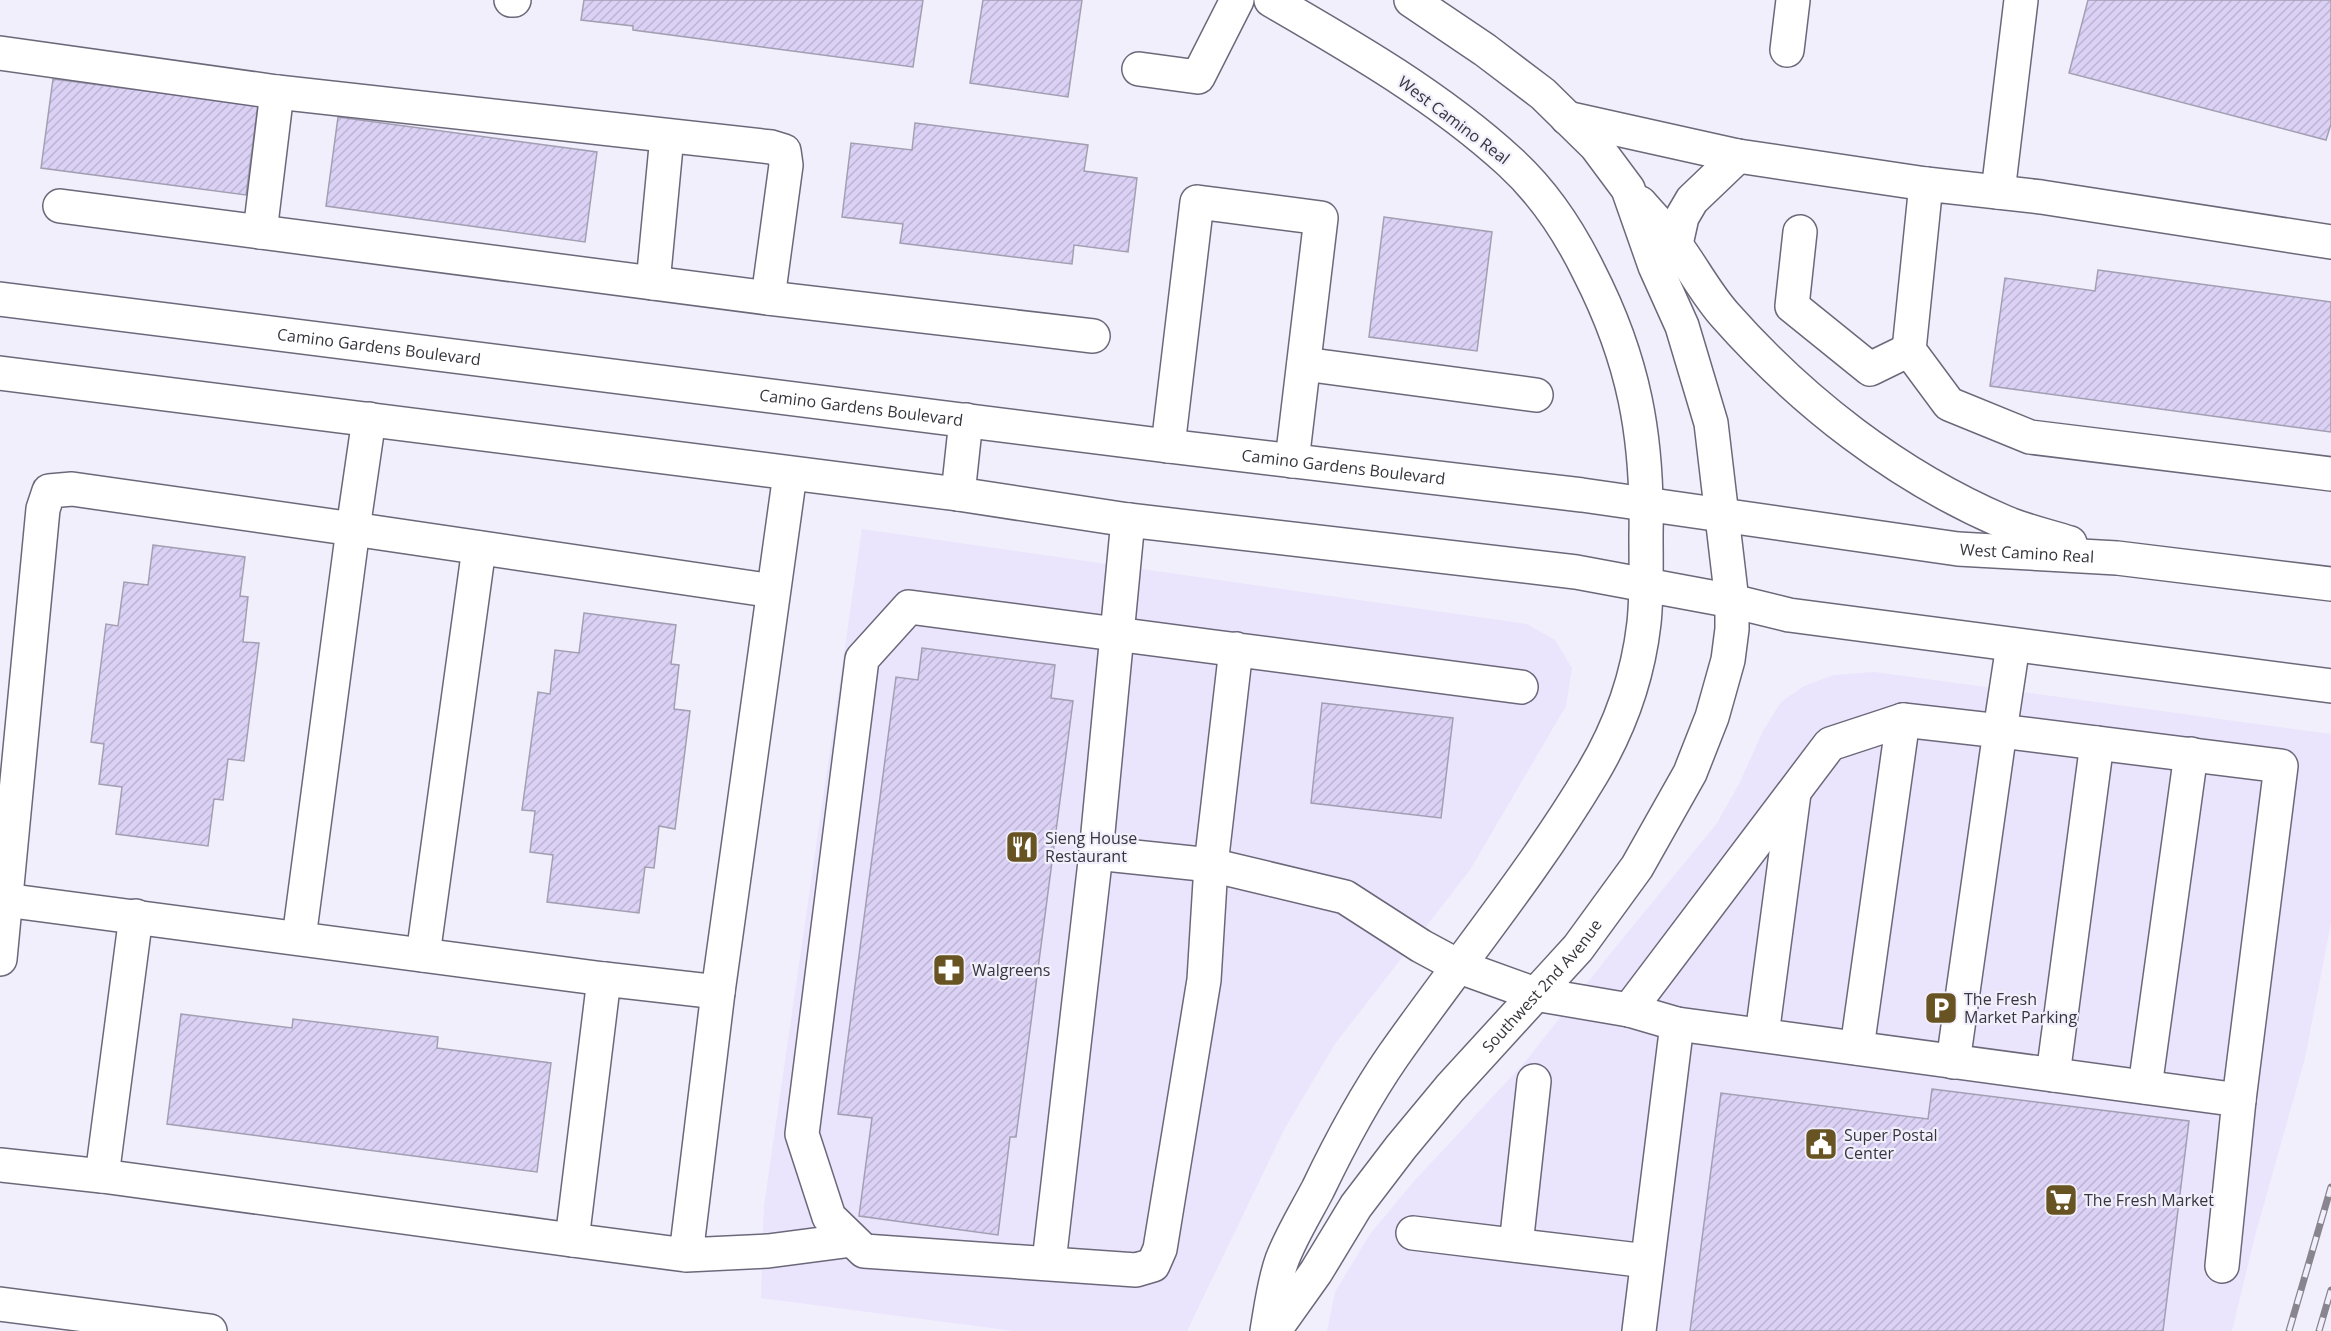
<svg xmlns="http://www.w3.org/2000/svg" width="2331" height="1331" font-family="'Open Sans',sans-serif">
<defs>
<pattern id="building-hatch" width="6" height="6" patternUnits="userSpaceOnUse" patternTransform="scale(1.5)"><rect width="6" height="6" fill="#dad1f4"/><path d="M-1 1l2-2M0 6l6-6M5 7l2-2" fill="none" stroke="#bcb4d2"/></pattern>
</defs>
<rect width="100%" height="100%" fill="#f2effc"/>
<!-- built -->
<path fill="#eae5fc" d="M862 529 1527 624 1555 640 1572 668 1566 706 1470 870 1335 1044 1285 1128 1187 1331H1014L761 1298 764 1206Z
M1875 672 2331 734V923L2305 1058 2255 1236 2232 1331H1327L1335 1292 1370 1234 1415 1180 1525 1062 1606 959 1717 823 1739 784 1763 731 1781 702 1804 686 1834 675Z"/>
<!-- building -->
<path fill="url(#building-hatch)" stroke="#a39fb3" stroke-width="1.5" d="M584 0H923L913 67 633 30V26L581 20Z
M983 0H1082L1068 97 970 83Z
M2088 0H2331V124L2326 140 2069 73Z
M53 79 258 105 246 195 41 168Z
M338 117 597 152 585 242 326 206Z
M915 123 1088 145 1084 171 1137 178 1128 252 1074 245 1072 264 900 243 903 224 842 217 851 143 912 150Z
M1384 217 1492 232 1477 351 1369 337Z
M2098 270 2331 302V432L1990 386 2005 278 2095 291Z
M153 545 245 557 240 596 248 597 243 642 259 643 244 761 228 759 223 800 214 799 208 846 116 834 122 787 99 784 104 744 91 742 106 624 118 626 124 582 148 585Z
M584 613 676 625 671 664 679 665 674 709 690 711 675 829 659 826 654 868 645 867 639 913 547 902 553 855 530 852 535 811 522 810 538 692 550 694 555 650 579 653Z
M922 648 1055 665 1051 698 1073 701 1016 1137H1010L998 1235 859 1216 872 1118 838 1114 896 677 918 680Z
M1322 703 1453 718 1441 818 1311 803Z
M181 1014 292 1028 293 1019 438 1037 437 1048 551 1063 537 1172 167 1124Z
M1932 1089 2189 1121 2163 1331H1690L1721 1093 1928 1119Z"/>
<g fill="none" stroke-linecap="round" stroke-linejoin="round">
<!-- minor casing -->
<g stroke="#6c687a" stroke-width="36">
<g id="minor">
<path d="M511 0H514"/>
<path d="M1787 50 1793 0"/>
<path d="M0 53 277 92 771 147 784 151 786 165 768 298 60 206"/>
<path d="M1139 69 1198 77 1237 0"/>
<path d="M1567 118 1738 156 1926 184"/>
<path d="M1998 192 2021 0"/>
<path d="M1640 203C1652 217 1667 232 1678 248 1694 270 1707 295 1725 315 1802 402 1897 476 2004 522 2025 531 2048 536 2070 543"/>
<path d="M260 232 277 92"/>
<path d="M1800 232 1792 306 1870 369 1909 350"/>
<path d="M2331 242 2041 197 1926 184 1909 350 1949 404 2030 437 2331 474"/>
<path d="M1676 244 1682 217 1692 200 1738 156"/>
<path d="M653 283 667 136"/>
<path d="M768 298 1093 336"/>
<path id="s1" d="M0 299 1168 446 1582 495 1958 549 2117 558 2331 584"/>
<path d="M1304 364 1536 395"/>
<path d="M0 373 958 494 1128 520 1576 572 1732 601 1789 615 2331 686"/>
<path d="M369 419 353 529 773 591"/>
<path d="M1168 446 1197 202 1321 218 1292 461"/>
<path d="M958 494 966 420"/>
<path d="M1128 520 1096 853 1211 865 1345 897 1421 946 1460 967 1535 994 1629 1010 1677 1024 1639 1331"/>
<path d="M2013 645 2000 731 2281 766 2239 1100"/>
<path d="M1236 649 1211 865 1204 980 1160 1249 1153 1265 1136 1270 864 1251 829 1217 802 1134 862 659 909 607C1113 634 1317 660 1521 687"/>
<path d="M5 900 604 979"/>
<path d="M423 955 479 548"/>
<path d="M0 959 43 509 49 491 72 489 353 529 299 938"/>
<path d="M718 992 790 474"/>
<path d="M1629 1010 1830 744 1903 720 2000 731 1953 1062"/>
<path d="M1677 1024 2239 1100 2222 1266"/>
<path d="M1762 1035 1794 793"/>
<path d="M1857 1048 1903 720"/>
<path d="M2053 1075 2097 743"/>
<path d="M2145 1087 2191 754"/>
<path d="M0 1165 102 1176 572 1240"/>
<path d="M102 1176 136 916"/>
<path d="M1413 1233 1647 1261"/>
<path d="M1516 1245 1534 1081"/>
<path d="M686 1255 572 1240 604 979 718 992 686 1255 768 1251 852 1240"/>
<path d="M1049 1262 1096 853"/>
<path d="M0 1304 210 1331"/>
<path d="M1267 1331C1271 1308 1274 1282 1282 1260 1291 1236 1306 1212 1318 1189 1340 1143 1364 1098 1393 1056 1459 962 1533 873 1592 774 1619 729 1638 676 1644 623 1647 594 1646 564 1646 535 1648 436 1634 360 1589 272 1569 231 1544 193 1510 162 1439 97 1354 48 1271 0"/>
<path id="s2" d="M1274 1331 1316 1272 1356 1206 1401 1147 1450 1088 1578 948 1637 867 1690 773 1712 717 1728 660 1732 629V601L1711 423 1682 326 1655 266 1628 189 1596 146 1543 94 1485 50 1411 0"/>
</g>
</g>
<!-- minor -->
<use href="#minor" stroke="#fff" stroke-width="33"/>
<!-- rail casing -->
<g stroke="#88858f" stroke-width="7">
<path id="rail" d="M2289 1331 2331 1187
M2319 1331 2331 1290"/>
</g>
<!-- rail -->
<use href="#rail" stroke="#f2effc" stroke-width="4.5" stroke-dasharray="14" stroke-linecap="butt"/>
</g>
<!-- icons -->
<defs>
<g id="restaurant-square" transform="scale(1.725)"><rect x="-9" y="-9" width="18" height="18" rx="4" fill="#685322" stroke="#f2effc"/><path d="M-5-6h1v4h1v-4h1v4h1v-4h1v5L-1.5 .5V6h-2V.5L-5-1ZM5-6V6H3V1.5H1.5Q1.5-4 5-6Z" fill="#fff"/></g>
<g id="pharmacy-square" transform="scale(1.725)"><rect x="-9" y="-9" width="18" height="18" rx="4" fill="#685322" stroke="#f2effc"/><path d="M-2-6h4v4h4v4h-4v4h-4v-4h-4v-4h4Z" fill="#fff"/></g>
<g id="parking-square" transform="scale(1.725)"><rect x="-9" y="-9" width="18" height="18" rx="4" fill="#685322" stroke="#f2effc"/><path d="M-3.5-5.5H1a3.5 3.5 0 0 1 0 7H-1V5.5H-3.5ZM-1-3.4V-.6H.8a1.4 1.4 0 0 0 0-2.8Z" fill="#fff"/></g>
<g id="civic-square" transform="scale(1.725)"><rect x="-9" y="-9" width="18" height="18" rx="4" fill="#685322" stroke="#f2effc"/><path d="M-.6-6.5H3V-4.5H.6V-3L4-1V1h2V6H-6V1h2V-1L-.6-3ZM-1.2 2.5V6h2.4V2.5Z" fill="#fff"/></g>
<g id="supermarket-square" transform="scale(1.725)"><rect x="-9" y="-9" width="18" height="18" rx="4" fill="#685322" stroke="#f2effc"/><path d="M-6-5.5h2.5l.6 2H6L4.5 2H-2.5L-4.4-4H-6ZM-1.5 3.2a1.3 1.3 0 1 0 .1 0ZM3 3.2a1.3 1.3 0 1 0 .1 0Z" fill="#fff"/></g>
</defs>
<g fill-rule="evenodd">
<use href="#restaurant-square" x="1022" y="847"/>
<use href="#pharmacy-square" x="949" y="970"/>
<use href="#parking-square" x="1941" y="1008"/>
<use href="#civic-square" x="1821" y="1144"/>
<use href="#supermarket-square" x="2061" y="1200"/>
</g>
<g text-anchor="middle" stroke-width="4.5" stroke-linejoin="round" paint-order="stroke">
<!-- street labels -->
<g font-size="16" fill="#37353d" stroke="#f2effc">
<text transform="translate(1454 120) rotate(37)" y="6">West Camino Real</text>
<text dy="6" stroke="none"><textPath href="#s1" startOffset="382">Camino Gardens Boulevard</textPath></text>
<text dy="6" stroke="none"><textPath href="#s1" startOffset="868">Camino Gardens Boulevard</textPath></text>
<text dy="6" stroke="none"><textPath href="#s1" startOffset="1354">Camino Gardens Boulevard</textPath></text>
<text dy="6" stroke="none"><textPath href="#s1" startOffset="2043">West Camino Real</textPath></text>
<text dy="6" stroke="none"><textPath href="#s2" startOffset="438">Southwest 2nd Avenue</textPath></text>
</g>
<!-- poi labels -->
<g font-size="16" fill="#37353d" stroke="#f2effc" text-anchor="start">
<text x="1045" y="844">Sieng House<tspan x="1045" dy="18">Restaurant</tspan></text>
<text x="972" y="976">Walgreens</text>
<text x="1964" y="1005">The Fresh<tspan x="1964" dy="18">Market Parking</tspan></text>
<text x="1844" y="1141">Super Postal<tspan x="1844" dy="18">Center</tspan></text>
<text x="2084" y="1206">The Fresh Market</text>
</g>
</g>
</svg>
